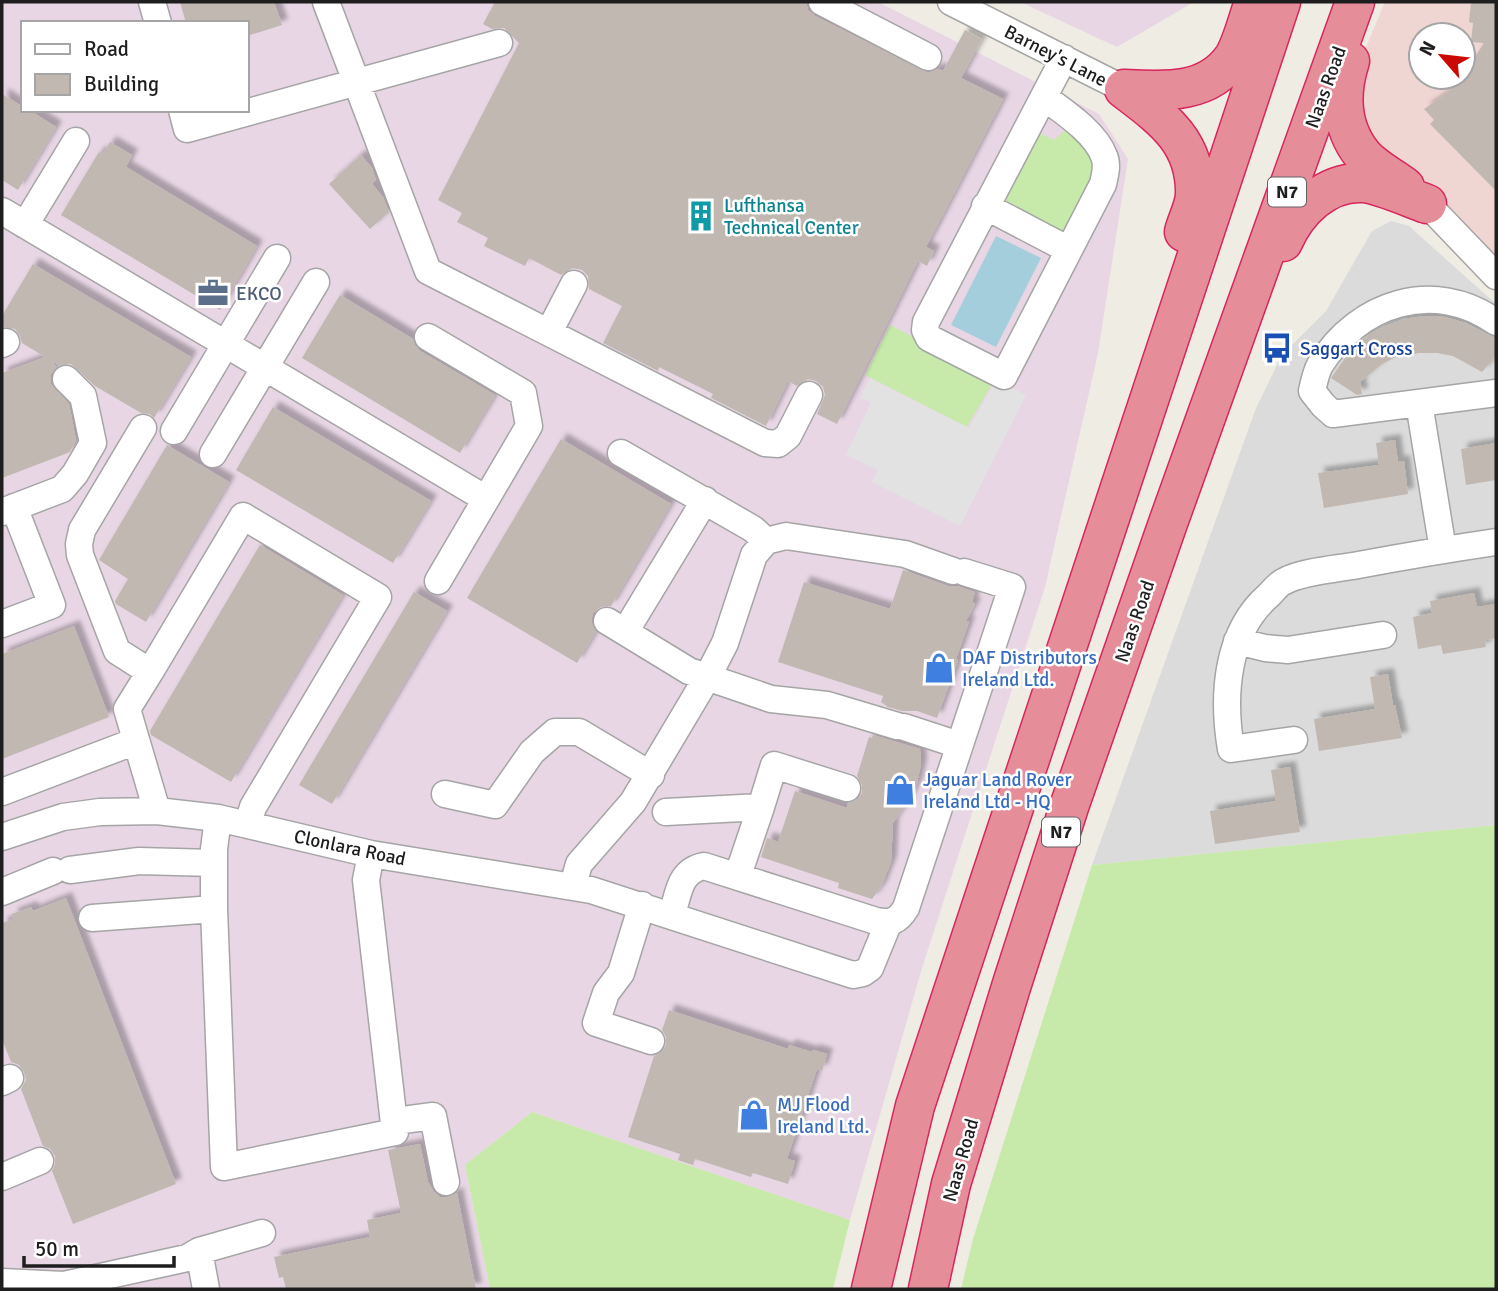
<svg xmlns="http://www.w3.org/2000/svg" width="1498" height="1291" font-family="Signika,sans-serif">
<defs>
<filter id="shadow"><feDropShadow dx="6" dy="-6" stdDeviation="2" flood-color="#0004"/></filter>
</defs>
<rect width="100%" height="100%" fill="#efece4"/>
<!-- residential -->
<path fill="#dcdbdb" d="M1391 221 1409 226 1496 304V825L1092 865 1256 408 1282 355 1326 311 1372 231Z"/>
<!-- commercial -->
<path fill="#f0d6d3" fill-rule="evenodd" d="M1385 2H1496V262L1345 125 1366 47ZM1421 35H1463V77H1421Z"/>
<!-- industrial -->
<path fill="#e8d6e4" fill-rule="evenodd" d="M2 2H878L1099 114 1128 159 1098 353 1045 587 922 968 850 1220 532 1112 465 1165 490 1289H2ZM23 23H247V110H23Z
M1020 2H1194L1117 47Z"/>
<!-- grass -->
<path fill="#c7e9aa" d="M1069 127 1090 148 1096 173 1065 233 1004 203 1002 200 1034 131 1054 140Z
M890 325 985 374 992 384 967 427 865 375Z
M1496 825V1289H961L973 1239 1092 865Z
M532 1112 850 1220 833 1289H490L465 1165Z"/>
<!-- parking -->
<path fill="#e2e2e2" d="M870 378 969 428 996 380 1026 395 960 526 872 482 878 470 846 455 871 402 860 398Z"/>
<!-- water -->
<path fill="#a5cedc" d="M996 236 1041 258 996 347 951 325Z"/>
<!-- building -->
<path fill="#c0b8b1" filter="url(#shadow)" d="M180 2H274L282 25 247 36V23H186Z
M495 2H806L808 10 815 16 928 73 938 69 943 71 965 30 982 39 961 78 1003 99 926 247 934 251 927 266 918 261 837 424 817 414 825 395 823 387 816 381 808 379 797 386 788 381 766 426 711 398 713 394 659 367 658 371 603 343 622 306 589 289 588 276 582 270 573 268 561 275 529 258 525 266 484 246 488 238 457 222 462 213 438 200 519 43 504 28 492 29 483 24Z
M1471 2H1496V191L1430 124 1434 120 1424 109 1446 94 1460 80 1484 43 1471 42 1473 23 1469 22Z
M2 94 23 107V110H29L56 127 18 190 2 180Z
M110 142 132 155 126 167 257 246 220 310 61 215 99 152 103 154Z
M361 155 372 168 376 180 372 184 383 197 389 212 370 229 329 184Z
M33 264 191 357 154 418 150 414 141 413 95 386 71 364 59 365 53 361 56 367 51 374V384L69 404 76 440 70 452 2 478V373L45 357 22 343 20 336 15 329 2 327V316Z
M340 295 413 339 415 345 420 351 495 395 460 453 302 358Z
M1424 316 1445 317 1466 323 1496 338V356L1482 372 1453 356 1437 353H1420L1398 356 1382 364 1360 382 1362 394 1357 395 1331 378 1348 354 1364 338 1383 327 1403 319Z
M273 407 431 501 393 563 236 470Z
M561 439 671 504 611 606 600 607 593 613 591 621 596 631 577 663 467 598Z
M1395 440 1398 462 1404 461 1408 494 1324 508 1318 473 1379 465 1376 443Z
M1496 443V480L1466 485 1461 449Z
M167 445 229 482 146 622 116 604 115 601 128 579 99 560Z
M260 545 343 595 231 782 151 735 150 731Z
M903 570 948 586H957L975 592 972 602 975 604 966 621 969 622 956 659 958 660 937 718 917 711H902L888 707 881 702 883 696 778 662 804 582 890 609Z
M414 592 447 611 332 804 299 785Z
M1474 593 1477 607 1496 604V638L1485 640 1486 647 1443 654 1441 645 1418 649 1413 617 1432 613 1430 601Z
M74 626 109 717 2 759V654Z
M1388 674 1393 705H1395L1402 738 1319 751 1314 719 1375 709 1370 677Z
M873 735 920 749 921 764 917 783 909 800 893 823 891 862 881 887 872 899 838 888 839 883 761 857 767 838 778 842 795 791 847 808 848 803 858 799 862 793V785L857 776 869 737 872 738Z
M1290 767 1300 832 1215 844 1210 811 1276 801 1271 770Z
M66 898 176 1184 73 1224 52 1171 55 1164V1156L50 1149 43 1146 21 1089 26 1080 24 1072 19 1065 11 1062 2 1039V923L13 919 12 914 31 907 33 911Z
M669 1010 788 1049 789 1045 812 1052 813 1050 827 1054 822 1071 817 1069 787 1159 795 1161 788 1184 753 1173 751 1177 695 1159 693 1165 678 1160 680 1154 628 1137 654 1056 662 1052 666 1045V1037L662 1030Z
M420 1144 428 1182 434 1192 440 1197H448L457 1193 476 1289H286L283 1277 279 1278 274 1257 370 1237 367 1220 401 1213 388 1150Z"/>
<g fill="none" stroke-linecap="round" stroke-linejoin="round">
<!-- minor casing -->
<g stroke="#a5a5a5" stroke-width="29">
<path id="minor" d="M152 2 158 23
M326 2 428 271 765 443 778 444 788 436 809 395
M822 2 928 57
M951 2 1124 89
M1044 97C1064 112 1095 132 1104 156 1108 165 1105 175 1103 184L1004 376 929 338 925 330 926 322 1064 58
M182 110 187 129 499 43
M1427 204 1496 276
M985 206 1069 250
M2 211 486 499
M25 225 76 141
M1496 322C1434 278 1358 303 1320 365 1316 372 1314 382 1312 391L1323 405 1333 414 1496 393
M549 332 574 284
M428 337 523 393 529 426 438 581
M2 344 6 342
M1419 403 1443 550
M143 428 82 530 79 544 80 555 117 651 150 672 127 709 157 811
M174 431 277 258
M621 453 753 529 766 541
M213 454 316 282
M2 512 62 489 75 474 93 443 83 396 66 379
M607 621 689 671 771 699 827 705 897 726
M2 624 52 605 14 507
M625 632 705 500
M1237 641 1265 648 1288 650 1383 635
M150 672 243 516 378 597 253 807 248 824
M904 727 959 745
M1294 740 1231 749C1222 696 1226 632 1269 595 1274 590 1279 583 1285 581 1301 572 1335 569 1353 566 1401 557 1448 549 1496 542
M2 792 136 741
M445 794 495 805 532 752 555 732H579L651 775
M666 812 761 807 774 765 847 788
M218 818 214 849V909L224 1167 395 1132 366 880 371 854
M2 837 63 817 100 812 157 811 218 818 371 854 591 890 853 975 863 973 870 968 888 924
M70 870 139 861 214 863
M738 875 761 807
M573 885 579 864 633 802 708 676 725 643 754 555 766 541 786 536 905 554 953 571
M2 892 53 871
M642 905 621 973 606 993 596 1023 651 1041
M672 914C679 893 679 871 704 866L876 921C891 924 898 921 906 908L1012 587 964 572
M92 918 214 909
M2 1082 10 1078
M395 1121 433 1116 446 1182
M2 1177 40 1161
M199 1251 206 1289
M2 1282 64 1285 187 1258 199 1251 262 1233"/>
</g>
<!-- highway casing -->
<g stroke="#d8265d" stroke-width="41">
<path id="highway" d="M1350 61C1340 92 1340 126 1362 154 1372 167 1392 177 1405 187
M1124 89C1162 118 1196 141 1195 194 1195 206 1187 220 1184 232
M1124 89C1164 91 1207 95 1233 58 1242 44 1248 18 1254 2
M1283 242C1297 210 1326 181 1363 183 1379 184 1410 198 1427 204
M871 1289 915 1106 1281 2
M928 1289 951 1184 1011 987 1070 804 1168 523 1355 2"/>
</g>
<!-- minor -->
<use href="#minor" stroke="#fff" stroke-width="26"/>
<!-- highway -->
<use href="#highway" stroke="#e68d9a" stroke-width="38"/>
</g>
<!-- icons -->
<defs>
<g id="building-bare" transform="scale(2.415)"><path d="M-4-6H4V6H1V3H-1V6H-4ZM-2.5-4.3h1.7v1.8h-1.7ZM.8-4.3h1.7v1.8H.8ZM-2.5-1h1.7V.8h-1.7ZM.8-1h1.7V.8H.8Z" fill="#0f9aa8" stroke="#fff" stroke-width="2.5" paint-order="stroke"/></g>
<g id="office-bare" transform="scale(2.415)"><path d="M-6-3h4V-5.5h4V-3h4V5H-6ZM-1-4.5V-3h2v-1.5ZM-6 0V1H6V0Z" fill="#5c6f8a" stroke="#fff" stroke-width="2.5" paint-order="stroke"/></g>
<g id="bus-bare" transform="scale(2.415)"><path d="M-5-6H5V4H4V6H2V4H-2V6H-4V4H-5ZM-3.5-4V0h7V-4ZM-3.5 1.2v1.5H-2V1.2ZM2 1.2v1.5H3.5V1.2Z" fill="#1a4fb4" stroke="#fff" stroke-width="2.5" paint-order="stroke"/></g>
<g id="shop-bare" transform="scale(2.415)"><path d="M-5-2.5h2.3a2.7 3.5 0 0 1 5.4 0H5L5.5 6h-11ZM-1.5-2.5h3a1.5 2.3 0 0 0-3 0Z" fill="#3f7fe0" stroke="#fff" stroke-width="2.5" paint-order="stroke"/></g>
</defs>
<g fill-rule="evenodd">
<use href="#building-bare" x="701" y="216"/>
<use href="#office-bare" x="213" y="293"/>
<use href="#bus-bare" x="1277" y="348"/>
<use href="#shop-bare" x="939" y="668"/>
<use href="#shop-bare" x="900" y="790"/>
<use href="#shop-bare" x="754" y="1115"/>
</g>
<g text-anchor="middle" stroke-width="5" stroke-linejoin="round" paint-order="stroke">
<!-- shield labels -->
<g fill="#fff" stroke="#626262" stroke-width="2">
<rect x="1268" y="177.5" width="38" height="29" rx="5"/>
<rect x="1042" y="817.5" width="38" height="29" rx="5"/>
</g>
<g font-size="18" font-weight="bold" fill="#1e1e1e">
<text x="1287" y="198">N7</text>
<text x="1061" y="838">N7</text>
</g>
<!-- street labels -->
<g font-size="19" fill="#1e1e1e" stroke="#fff">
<text transform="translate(1056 55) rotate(27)" y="7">Barney's Lane</text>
<text transform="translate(1325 87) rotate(-70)" y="7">Naas Road</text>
<text transform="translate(1134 621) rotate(-71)" y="7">Naas Road</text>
<text transform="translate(350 847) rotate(12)" y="7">Clonlara Road</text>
<text transform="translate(960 1160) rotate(-74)" y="7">Naas Road</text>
</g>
<!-- culture labels -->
<g font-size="19" fill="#0d838f" stroke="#fff" text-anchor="start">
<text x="724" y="212">Lufthansa<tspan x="724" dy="22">Technical Center</tspan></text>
</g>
<!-- service labels -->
<g font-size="19" fill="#4e5e75" stroke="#fff" text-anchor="start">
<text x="236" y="300">EKCO</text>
</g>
<!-- transit labels -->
<g font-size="19" fill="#164399" stroke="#fff" text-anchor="start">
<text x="1300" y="355">Saggart Cross</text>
</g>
<!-- shop labels -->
<g font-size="19" fill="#366cbe" stroke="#fff" text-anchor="start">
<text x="962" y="664">DAF Distributors<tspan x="962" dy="22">Ireland Ltd.</tspan></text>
<text x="923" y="786">Jaguar Land Rover<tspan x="923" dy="22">Ireland Ltd - HQ</tspan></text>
<text x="777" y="1111">MJ Flood<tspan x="777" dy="22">Ireland Ltd.</tspan></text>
</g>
</g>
<!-- border -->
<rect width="1498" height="1291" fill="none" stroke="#1e1e1e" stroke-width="7"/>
<!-- legend -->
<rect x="21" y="21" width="228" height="91" fill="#ffffff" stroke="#a5a5a5" stroke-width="2"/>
<rect x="35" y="44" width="35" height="10" fill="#ffffff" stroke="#a5a5a5" stroke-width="2"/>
<text x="84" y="56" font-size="21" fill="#1e1e1e">Road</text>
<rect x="35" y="74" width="35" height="21" fill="#c0b8b1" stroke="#a5a5a5" stroke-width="2"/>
<text x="84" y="91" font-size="21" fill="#1e1e1e">Building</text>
<!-- north arrow -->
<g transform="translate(1442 56) rotate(298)"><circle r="33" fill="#ffffff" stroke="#a5a5a5" stroke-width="2"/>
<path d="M0-5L12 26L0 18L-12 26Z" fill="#ca0902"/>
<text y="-10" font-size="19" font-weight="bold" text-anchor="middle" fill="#1e1e1e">N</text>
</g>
<!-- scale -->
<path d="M24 1256v10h150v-10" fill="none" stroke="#1e1e1e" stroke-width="3.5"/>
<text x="35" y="1256" font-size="21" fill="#1e1e1e" stroke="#ffffff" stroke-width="5" paint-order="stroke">50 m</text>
</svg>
